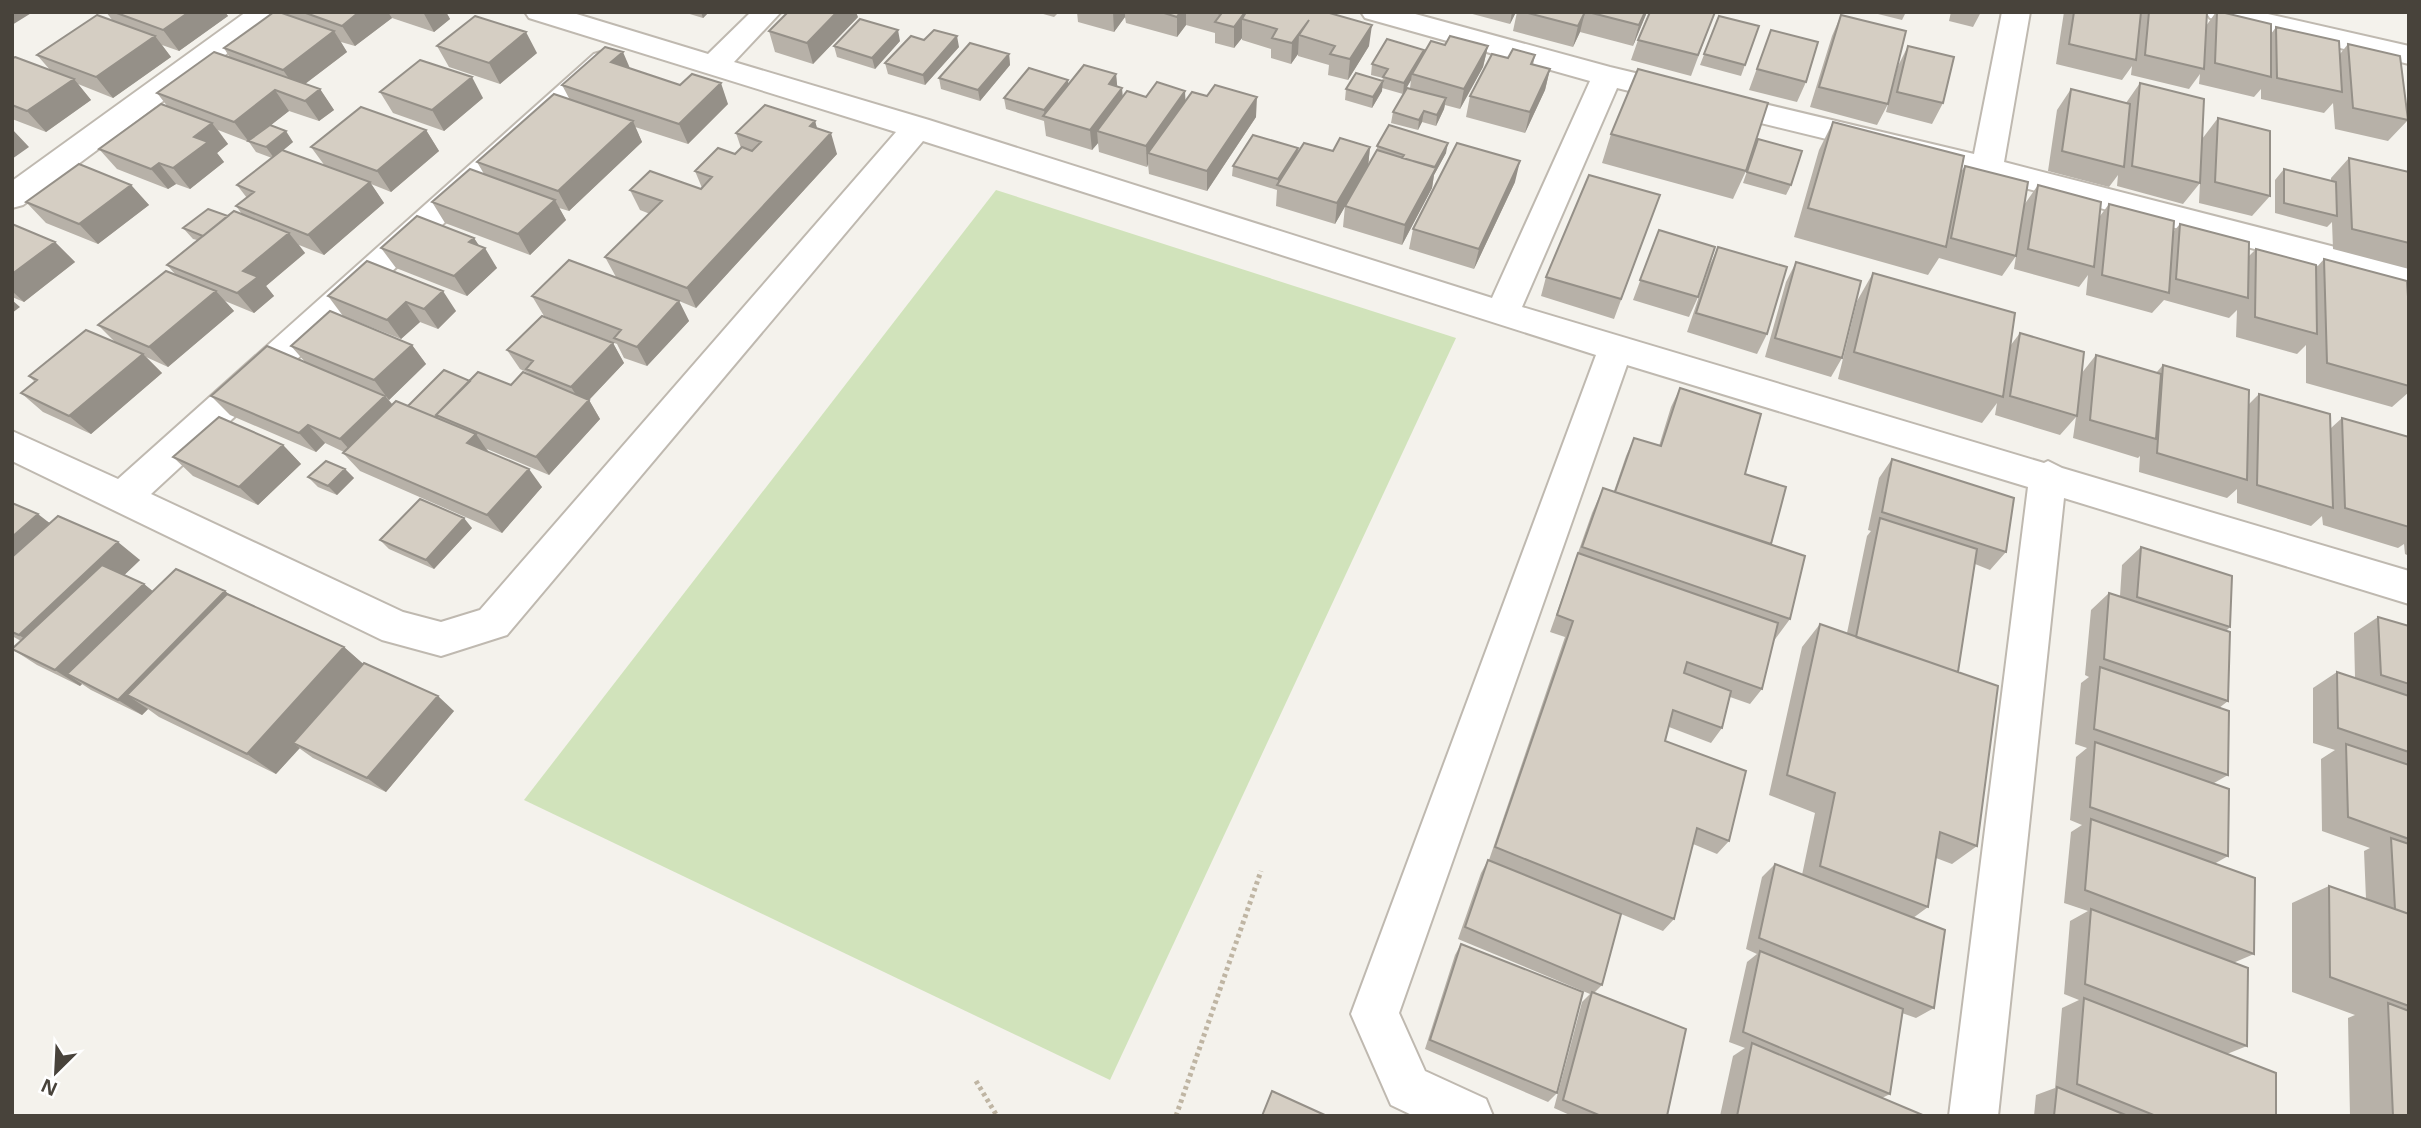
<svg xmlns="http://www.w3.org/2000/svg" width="2421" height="1128" font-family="'Noto Sans',sans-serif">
<rect width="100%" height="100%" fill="#f4f2ec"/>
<!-- green -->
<path fill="#d1e3bb" d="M996 190 1456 338 1110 1080 524 800Z"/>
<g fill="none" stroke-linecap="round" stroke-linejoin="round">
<!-- street casing -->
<g stroke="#bfb9b0" stroke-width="4">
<path id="street" d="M246 12H279L275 18 23 205 12 208V181Z
M525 12H570L708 54 751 12H781L734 62 929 120 1492 298 1590 81 1365 18 1361 12H1408L1610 67 1974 154 2002 12H2030L2004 162 2409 266V290L1987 178 1617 88 1522 307 2044 463 2048 461 2062 468 2409 571V604L2064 498 1998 1116H1949L2028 487 1627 365 1399 1013 1425 1071 1486 1099 1493 1116H1414L1391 1105 1351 1014 1596 355 923 141 507 635 441 656 382 640 12 461V431L118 479 594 54 604 51 614 54 618 60 614 66 151 494 403 612 441 622 480 610 896 132 529 18Z
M2206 12H2259L2409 46V64L2210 18Z"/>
</g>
<!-- path -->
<path stroke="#bfb5a3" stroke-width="5" stroke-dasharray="3.5 3.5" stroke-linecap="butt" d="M976 1081 997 1116
M1176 1116 1261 871"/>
<!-- street -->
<use href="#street" fill="#fff" fill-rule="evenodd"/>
</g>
<!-- wall -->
<path fill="#b7b1a8" d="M106 12H225L228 16 179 51 162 45 171 57 113 98 78 84 91 100 46 132 12 119V59L51 71 37 55 113 21Z
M285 12H446L450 19 434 32 392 18 355 46 341 42 347 52 305 84 320 89 334 110 319 121 289 111 271 125 293 142 283 150 325 166 311 147 426 130 439 151 391 192 371 184 384 203 324 255 299 245 305 253 266 286 274 296 254 313 225 301 234 311 168 367 146 357 162 373 91 434 43 412 21 393 35 382 29 376 115 342 98 325 176 275 167 265 197 240 193 239 183 228 228 216 242 214 236 206 247 198 237 185 272 158 256 152 249 142 218 130 228 144 217 153 224 162 190 189 176 184 168 189 117 169 99 149 168 107 157 93 230 58 224 48 286 15Z
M683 12H709L703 18Z
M1036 12H1059L1054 17Z
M1077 12H1326L1369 46 1348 80 1328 75 1329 65 1298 56V54L1291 64 1271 58V49L1242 40V38L1234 48 1215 43V33L1186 25 1177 37 1126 23 1125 17 1114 32 1078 22Z
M1465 12H1516L1510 24Z
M1517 12H1647L1633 46 1580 32 1573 47 1513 31Z
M1715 12 1691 76 1631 60 1638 40Z
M1870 12H1906L1902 20Z
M1951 12H1981L1973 27 1949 21Z
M2064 12H2207L2206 26 2216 12H2221L2271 34 2276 27 2340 54 2348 44 2408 120 2388 141 2335 129 2333 103 2324 113 2261 99V89L2254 97 2199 84 2200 74 2189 89 2131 75 2132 66 2122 80 2056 64Z
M1841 15 1888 104 1877 125 1810 107 1832 36Z
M1719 16 1759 26 1741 76 1700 65Z
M858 17 813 64 775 52 769 31Z
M1771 30 1806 82 1797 102 1749 90Z
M924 40 959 47 925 85 888 74 885 63Z
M900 41 875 69 837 57 834 46Z
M1445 45 1488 46 1483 67 1460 109 1445 105 1444 109 1436 126 1422 122 1418 130 1391 123 1393 112 1410 88 1411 80 1403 94 1382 88V91L1372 108 1345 100 1346 89 1382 80 1383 78 1371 75 1372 64 1424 50 1423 55Z
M437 46 537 53 500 84 449 67Z
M1908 46 1943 103 1932 124 1886 112 1898 66Z
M1009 54 1010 65 980 101 941 89 939 78Z
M1535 55 1533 65 1550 69 1545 90 1525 133 1466 117 1470 96 1508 58Z
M630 69 728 104 688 144 635 127 642 142 569 211 559 208 566 220 530 255 445 223 432 202 484 174 477 162 570 100 562 85Z
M1116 74 1117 87 1123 97H1146L1185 101 1256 117 1207 191 1149 174 1148 164 1147 167 1099 152 1098 143 1092 150 1046 136 1044 121 1006 109 1004 98Z
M2140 83 2200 183 2183 204 2117 186 2118 175 2109 187 2048 171 2057 110 2071 89 2126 103Z
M2409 83V104L2407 86Z
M380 92 483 98 444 131 393 113Z
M2218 118 2270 196 2252 216 2199 203 2202 139Z
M815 121 817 129 837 154 696 308 679 301 689 321 647 366 624 358 617 344 544 316 532 296 616 277 605 257 650 214 640 210 630 190 701 189 702 188 695 171 735 154 741 148 736 133Z
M1833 122 1960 173 1965 166 2024 205 2038 185 2100 216 2109 204 2173 232 2180 224 2248 257 2256 249 2316 268 2324 259 2409 312V392L2392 407 2306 383V345L2297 354 2236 337 2237 310 2229 318 2164 300 2152 313 2086 295 2088 275 2079 287 2014 269 2016 256 2002 276 1939 258 1928 275 1794 237 1819 150Z
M1611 134 1746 171 1733 199 1602 163Z
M1758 139 1791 185 1786 195 1743 183Z
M1377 146 1446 153 1434 175 1432 188 1402 245 1343 227 1345 206 1335 224 1276 206 1277 190 1232 176 1233 166 1298 153 1370 147 1368 166 1377 151Z
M2349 158 2409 172V269L2333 249 2332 222 2327 227 2275 213V180L2284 169 2331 181V178Z
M1515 182 1474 269 1409 249 1413 229Z
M131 185 149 205 98 244 46 223 26 202Z
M1660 195 1614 319 1541 296 1546 277Z
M12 224 55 242 75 262 24 302 12 297Z
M1659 230 1698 297 1689 317 1633 300Z
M474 238 479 246 497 268 467 296 396 268 381 248Z
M1718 247 1767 334 1757 354 1687 332 1709 267Z
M367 261 456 311 438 329 420 322 401 339 343 316 328 296Z
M1796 262 1842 358 1831 377 1765 357 1786 282Z
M1873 273 2010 346 2020 333 2081 374 2096 355 2156 373 2163 365 2249 404 2259 394 2331 428 2342 418 2409 437V556L2405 554 2404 544 2398 548 2323 525 2322 516 2311 526 2237 503V489L2227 498 2139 472 2140 456 2138 458 2073 438 2076 417 2060 435 1995 415 1997 403 1982 423 1838 379 1857 301Z
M613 343 624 363 589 400 600 419 549 475 487 449 489 452 542 487 502 533 360 471 343 453 344 452 325 443 316 452 230 415 211 396 306 363 291 346 412 345 426 364 389 400 388 399 393 405 408 406 470 381 511 385 530 375 528 373 520 369 507 350Z
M1680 388 1745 474 1771 544 1790 619 1773 642 1762 689 1750 704 1730 697 1722 728 1711 743 1669 727 1665 741 1729 841 1717 854 1693 844 1674 919 1663 931 1621 914 1602 985 1594 993 1667 1116H1572L1554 1108 1582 1002 1590 994 1458 939 1481 873 1488 860H1489L1565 637 1550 632 1592 513 1603 488 1614 491 1626 456 1634 438 1659 446 1671 407Z
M283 445 301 464 258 505 193 476 173 457Z
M1892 459 2006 552 1990 570 1975 564 1958 672 1977 846 1952 864 1936 858 1928 907 1913 918 1934 1008 1916 1018 1902 1013 1890 1094 1882 1098 1925 1116H1720L1733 1056 1745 1048 1729 1042 1747 962 1757 954 1746 949 1762 877 1775 864 1802 875 1815 813 1769 795 1802 647 1820 624 1847 633 1867 536 1871 531 1868 530 1879 478Z
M345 469 354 478 337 495 318 487 308 477Z
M12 503 50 523 140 560 124 575 144 584 152 591H225L231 596 344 647 363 664 454 711 386 792 313 758 299 748 276 774 159 717 148 709 142 715 91 690 82 684 80 686 37 665 12 649 21 641 12 636Z
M472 528 434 569 389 549 380 540Z
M2141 547 2230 627 2226 631 2228 701 2219 708 2228 775 2214 783 2228 856 2214 864 2254 954 2233 963 2247 1046 2227 1054 2276 1116H2034L2036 1095 2055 1088 2062 1008 2079 1000 2064 994 2070 921 2088 911 2064 903 2071 832 2082 825 2070 820 2076 757 2087 748 2075 744 2081 683 2089 677 2085 675 2091 610 2109 593 2120 596 2122 565Z
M2378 617 2409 626V1116H2350L2348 1018 2355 1015 2292 992V903L2329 886 2366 899 2364 851 2370 848 2322 831 2321 759 2335 750 2313 743V688L2337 672 2355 678 2354 633Z
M1461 944 1557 1093 1548 1102 1425 1049 1455 955Z"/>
<!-- shaded-wall -->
<path fill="#959088" d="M12 12H33L12 25Z
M189 12H225L228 16 179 51 163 30Z
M359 12H388L392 18 355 46 342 26Z
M423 12H446L450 19 434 32Z
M701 12H709L703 18Z
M837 12H856L858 17 813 64 807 43Z
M1113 12H1125V17L1114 32Z
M1180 12H1186V25L1177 37V17Z
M1245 12 1242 19V38L1234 48V27Z
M1512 12H1516L1510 24Z
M1585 12 1580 32 1573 47 1578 26Z
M1645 12H1647L1633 46 1639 25Z
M1309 20 1299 35 1298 54 1291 64 1292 43Z
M1372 25 1369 46 1348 80 1350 59Z
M898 30 900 41 875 69 872 58Z
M334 31 347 52 297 90 283 70Z
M526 32 537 53 500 84 489 63Z
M155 36 171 57 113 98 96 77Z
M957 36 959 47 925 85 923 75Z
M1488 46 1483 67 1460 109 1464 89Z
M1424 50 1422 61 1412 74 1411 80 1403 94 1404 83Z
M623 52 632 73 611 62Z
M1009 54 1010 65 980 101 978 90Z
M1550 69 1545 90 1525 133 1530 112Z
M1116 74 1118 94 1122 88 1124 109 1097 131 1098 143 1092 150 1090 130 1109 84Z
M472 77 483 98 444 131 432 110Z
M74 79 91 100 46 132 27 111Z
M1068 80 1069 91 1045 116 1044 110Z
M1383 81 1382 91 1372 108 1373 97Z
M721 83 728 104 688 144 679 124Z
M320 89 334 110 319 121 305 101Z
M275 90 289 111 249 142 234 122Z
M1185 91 1186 111 1148 153V164L1147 167 1146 146Z
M1257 97 1256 117 1207 191V171Z
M1446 98 1444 109 1436 126 1437 115Z
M1424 111 1422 122 1418 130 1419 120Z
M633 121 642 142 569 211 558 191Z
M815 121 821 142 810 126Z
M212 123 228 144 217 153 224 162 190 189 173 168 194 137Z
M12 129 29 147 12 159Z
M426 130 439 151 391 192 377 171Z
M286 131 293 142 274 158 266 147Z
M831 133 837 154 696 308 687 288Z
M1448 143 1446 153 1434 175 1432 188 1402 245 1405 225Z
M1370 147 1368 167 1335 224 1337 203Z
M1298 148 1297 159 1278 186V179Z
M1520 161 1515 182 1474 269 1479 249Z
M159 163 176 184 168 189 151 169Z
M370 182 384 203 324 255 308 235Z
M131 185 149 205 98 244 79 224Z
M555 200 566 220 530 255 518 234Z
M289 233 305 253 266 286 274 296 254 313 237 293 243 271Z
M474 238 482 250 485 248 497 268 467 296 454 276 469 242Z
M55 242 75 262 24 302 12 291V274Z
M216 291 234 311 168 367 149 347Z
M443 291 456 311 438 329 424 309Z
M12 300 20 307 12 313Z
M679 301 689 321 647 366 637 347Z
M406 302 420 322 401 339 387 320Z
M613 343 624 363 589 400 600 419 549 475 536 457 583 406 571 387Z
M412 345 426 364 389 400 374 380Z
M143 354 162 373 91 434 69 416Z
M385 396 401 415 357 458 340 439Z
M308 425 325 443 316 452 299 433Z
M476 434 489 453 467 443Z
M283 445 301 464 258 505 239 487Z
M345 469 354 478 337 495 328 486Z
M529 469 542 487 502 533 487 515Z
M38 514 61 532 12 577V537Z
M464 518 472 528 434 569 426 560Z
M118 542 140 560 44 652 19 635Z
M144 584 165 601 67 674 82 684 80 686 55 670Z
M225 591 246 608 127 695 148 709 142 715 118 700Z
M344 647 369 669 293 743 300 748 276 774 247 754Z
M438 696 454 711 386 792 367 778Z"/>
<!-- building -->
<path fill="#d5cec3" stroke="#959088" stroke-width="2" d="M114 12H189L163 30Z
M274 12H279L334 31 283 70 224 48Z
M303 12H359L342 26Z
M788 12H837L807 43 769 31Z
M1161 12H1180L1177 17Z
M1215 12H1245L1234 27 1215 22 1221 14Z
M1246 12H1326L1372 25 1350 59 1330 54 1335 46 1299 35 1309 20 1292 43 1272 38 1277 29 1242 19Z
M1524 12H1585L1578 26Z
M1588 12H1645L1639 25Z
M1650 12H1715L1698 55 1638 40Z
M2074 12H2141L2136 60 2069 44Z
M2149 12H2207L2204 69 2145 55Z
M2217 12H2221L2271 24V77L2215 63Z
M97 15 155 36 96 77 37 55Z
M1841 15 1906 31 1888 104 1819 87Z
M475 16 526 32 489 63 437 46Z
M1719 16 1759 26 1745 65 1704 54Z
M860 19 898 30 872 58 834 46Z
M2276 27 2339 41 2342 92 2277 78Z
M934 30 957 36 923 75 885 63 911 36 924 40Z
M1771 30 1818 42 1806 82 1757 69Z
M1450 36 1488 46 1464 89 1412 74 1431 41 1445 45Z
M1387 39 1424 50 1404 83 1383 77 1388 69 1372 64Z
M970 43 1009 54 978 90 939 78Z
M2348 44 2400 56 2408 120 2353 108Z
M1908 46 1954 57 1943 103 1897 92Z
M605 47 623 52 611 62 680 85 692 74 721 83 679 124 562 85Z
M1513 49 1535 55 1531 64 1550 69 1530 112 1470 96 1492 54 1508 58Z
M214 52 320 89 305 101 275 90 234 122 157 93Z
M15 57 74 79 27 111 12 105V59Z
M420 60 472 77 432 110 380 92Z
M1084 65 1116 74 1109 84 1122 88 1090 130 1043 116Z
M1029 68 1068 80 1044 110 1004 98Z
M1638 69 1768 103 1746 171 1611 134Z
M1356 73 1383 81 1373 97 1346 89Z
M1157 82 1185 91 1146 146 1097 131 1127 91 1146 97Z
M2140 83 2204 99 2200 183 2132 166Z
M1215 85 1257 97 1207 171 1148 153 1192 92 1207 96Z
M1407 88 1446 98 1437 115 1424 111 1419 120 1393 112Z
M2071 89 2130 104 2124 167 2062 151Z
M554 94 633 121 558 191 477 162Z
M161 104 212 123 194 137 208 142 173 168 159 163 151 169 99 149Z
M765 105 815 121 810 126 831 133 687 288 605 257 662 201 630 190 650 171 701 189 712 177 695 171 718 148 735 154 742 147 752 151 761 142 736 133Z
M361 107 426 130 377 171 311 147Z
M2218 118 2270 131V196L2215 182Z
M1833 122 1964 156 1946 247 1808 208Z
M270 125 286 131 266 147 248 141Z
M1389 125 1448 143 1435 167 1402 158 1404 155 1377 146Z
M1253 135 1298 148 1278 179 1233 166Z
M1340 138 1370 147 1337 203 1277 185 1304 143 1333 151Z
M1758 139 1802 151 1791 185 1747 172Z
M1457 143 1520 161 1479 249 1413 229Z
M282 150 370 182 308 235 236 206 254 192 237 185Z
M1377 150 1436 168 1405 225 1345 206Z
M2349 158 2409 172V243L2352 229Z
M79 164 131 185 79 224 26 202Z
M1965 166 2028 182 2016 256 1951 238Z
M470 169 555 200 518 234 432 202Z
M2284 169 2336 182 2337 216 2284 203Z
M1589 175 1660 195 1621 299 1546 277Z
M2038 185 2101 202 2094 267 2028 249Z
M2109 204 2174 221 2169 293 2102 275Z
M208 209 228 216 203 236 183 228Z
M234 211 289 233 243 271 258 277 237 293 167 265Z
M417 216 474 238 469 242 485 248 454 276 381 248Z
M12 224 55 242 12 274Z
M2180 224 2249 242 2248 298 2176 279Z
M1659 230 1715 247 1698 297 1640 280Z
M1718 247 1787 267 1767 334 1696 313Z
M2256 249 2316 265 2317 334 2255 317Z
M2324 259 2407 281 2409 312V386L2327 363Z
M569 260 679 301 637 347 614 338 621 330 532 296Z
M367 261 443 291 424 309 406 302 387 320 328 296Z
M1796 262 1861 281 1842 358 1775 338Z
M166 271 216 291 149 347 98 325Z
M1873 273 2015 313 2003 397 1854 352Z
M330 311 412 345 374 380 291 346Z
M542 316 613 343 571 387 526 369 533 361 507 350Z
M86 330 143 354 69 416 21 393 37 380 29 376Z
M2020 333 2084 352 2077 416 2010 396Z
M267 346 385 396 340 439 308 425 299 433 211 396Z
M2096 355 2161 374 2156 439 2090 420Z
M2163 365 2249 390 2247 480 2157 453Z
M444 370 470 381 436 415 437 418 408 406Z
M478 372 511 385 523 372 589 400 536 457 436 415Z
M1680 388 1761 414 1745 474 1786 487 1771 544 1615 492 1634 438 1661 446Z
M2259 394 2330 414 2333 508 2257 485Z
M396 401 476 434 467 443 529 469 487 515 343 453Z
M219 417 283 445 239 487 173 457Z
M2342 418 2409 437V527L2345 508Z
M1892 459 2014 498 2006 552 1882 512Z
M326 461 345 469 328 486 308 477Z
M1603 488 1805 556 1790 619 1582 547Z
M420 499 464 518 426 560 380 540Z
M12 503 38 514 12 537Z
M58 516 118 542 19 635 12 632V557Z
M1880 518 1977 549 1958 672 1856 637Z
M2141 547 2232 576 2230 627 2137 597Z
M1578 553 1778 623 1762 689 1687 662 1684 673 1731 691 1722 728 1673 710 1665 741 1746 771 1729 841 1697 828 1674 919 1495 847 1573 621 1557 615Z
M102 565 144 584 55 670 12 649Z
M176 569 225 591 118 700 67 674Z
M2109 593 2230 632 2228 701 2104 659Z
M227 594 344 647 247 754 127 695Z
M2378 617 2409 626V684L2381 675Z
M1820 624 1998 686 1977 846 1940 832 1928 907 1820 866 1835 793 1787 775Z
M364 663 438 696 367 778 293 743Z
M2100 667 2229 711 2228 775 2094 729Z
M2337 672 2409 696V752L2338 728Z
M2095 742 2229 789 2228 856 2090 807Z
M2346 744 2409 765V839L2348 817Z
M2091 819 2255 878 2254 954 2085 890Z
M2391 838 2409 844V914L2395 909Z
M1488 860 1621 914 1602 985 1465 927Z
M1775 864 1945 930 1934 1008 1759 938Z
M2329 886 2409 914V1006L2330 977Z
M2091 909 2248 968 2247 1046 2085 984Z
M1461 944 1583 992 1557 1093 1430 1040Z
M1760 951 1903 1009 1890 1094 1743 1032Z
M1592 992 1686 1029 1667 1116H1601L1563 1100Z
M2084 998 2276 1073V1116H2156L2077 1084Z
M2388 1003 2409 1011V1116H2393Z
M1752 1043 1925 1116H1737Z
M2057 1087 2128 1116H2054Z
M1272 1091 1327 1116H1262Z"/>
<!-- border -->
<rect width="2421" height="1128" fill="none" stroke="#48433b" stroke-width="28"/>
<!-- north arrow -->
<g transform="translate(56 1072) rotate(204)" stroke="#ffffff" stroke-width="5" paint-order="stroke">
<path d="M0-5L12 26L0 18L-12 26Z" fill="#48433b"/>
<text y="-10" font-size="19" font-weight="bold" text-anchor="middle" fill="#48433b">N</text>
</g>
</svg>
